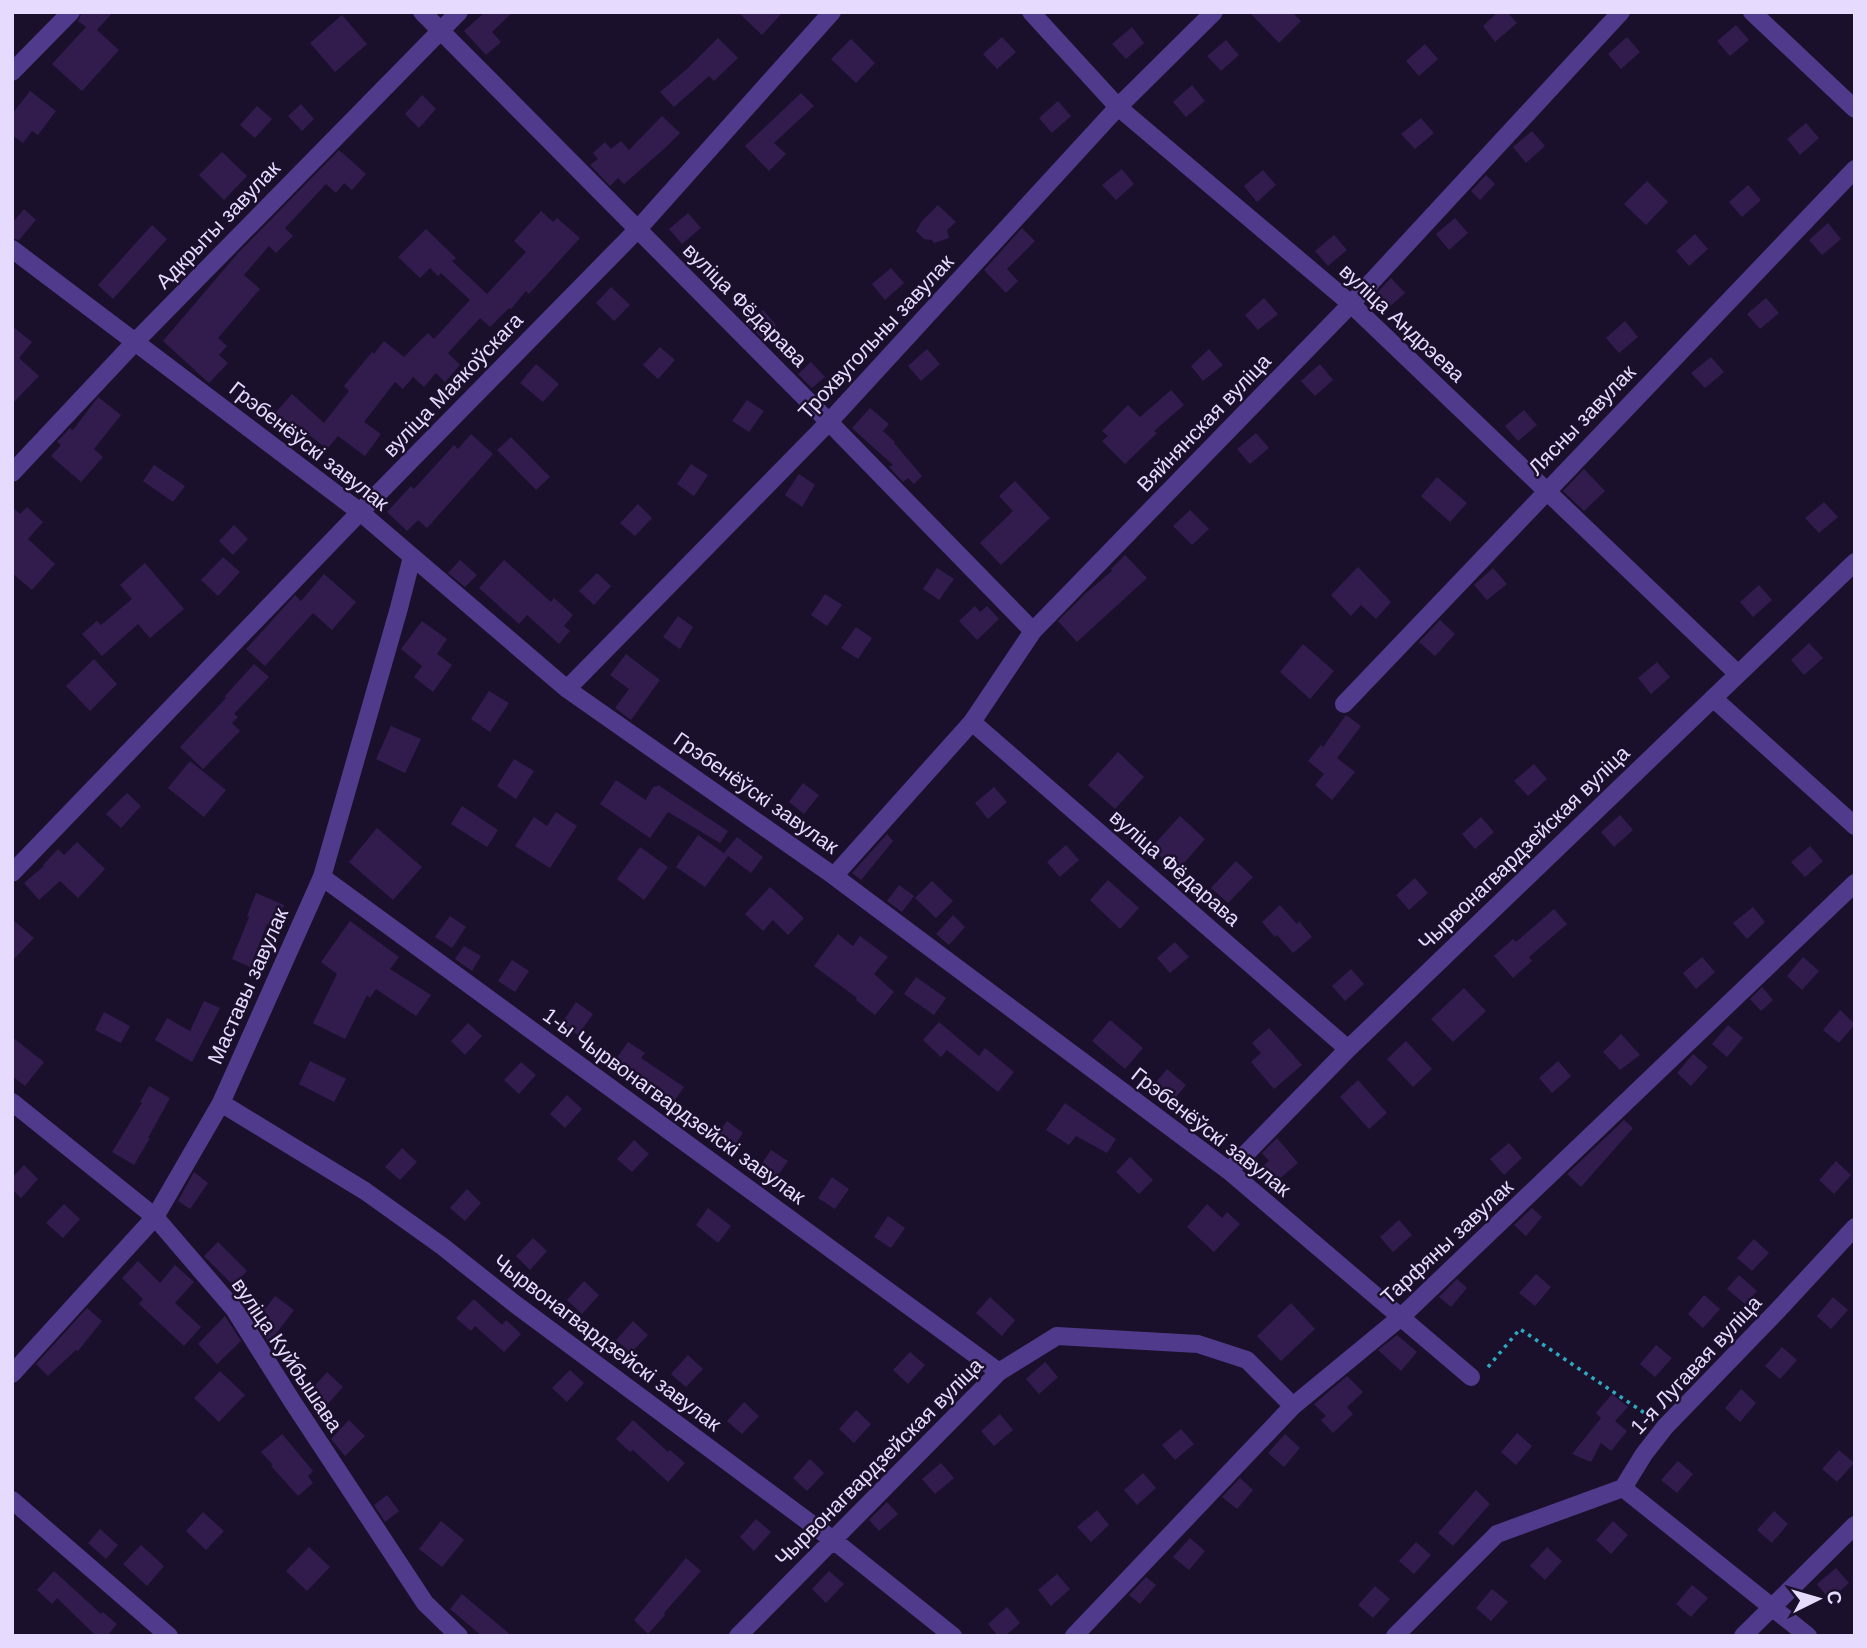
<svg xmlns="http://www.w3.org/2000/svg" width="1867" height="1648" font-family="Helvetica,sans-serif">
<rect width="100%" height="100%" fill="#1b102b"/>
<!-- building -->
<path fill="#311c4d" d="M82 12H113L97 30 119 50 82 91 52 64 86 27 78 21Z
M485 12H513L492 32 501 42 486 55 464 31Z
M738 12H783L762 35Z
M1249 12H1292L1301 21 1279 43Z
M1498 12H1507L1517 23 1495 42 1483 26Z
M342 15 367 44 335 72 310 43Z
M1736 25 1749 40 1730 56 1717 41Z
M1132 27 1144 43 1126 59 1112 44Z
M1002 37 1016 52 997 69 983 54Z
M1627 37 1640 52 1621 69 1608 54Z
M718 38 738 58 714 81 709 76 674 107 660 92 688 68Z
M851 39 875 63 856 83 831 59Z
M1226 40 1239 55 1221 71 1207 56Z
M1425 44 1438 59 1419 76 1406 61Z
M1192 85 1205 101 1186 117 1173 102Z
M30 91 56 111 38 135 32 131 23 143 12 135V114Z
M801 93 814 106 774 143 786 154 769 171 745 146Z
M422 95 436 109 419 128 405 114Z
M1058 101 1071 116 1052 133 1039 118Z
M301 104 314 119 302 131 288 116Z
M257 106 272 119 255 138 240 125Z
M662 116 680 133 665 148 624 184 618 178 610 186 590 165 598 159 593 153 605 142 611 149 621 141 629 150Z
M1421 118 1434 133 1415 149 1401 134Z
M1806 123 1819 138 1800 155 1787 139Z
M1532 131 1545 146 1526 163 1513 147Z
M339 150 366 174 352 190 344 183 336 193 326 184 285 228 293 236 276 253 269 246 244 275 260 289 218 338 227 346 219 355 228 363 209 383 163 341 238 253Z
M222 152 247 176 224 200 199 175Z
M1122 169 1134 184 1116 200 1102 185Z
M1263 170 1276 185 1257 202 1244 186Z
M1486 175 1495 184 1480 200 1471 191Z
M1647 181 1668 202 1646 225 1624 204Z
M1748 185 1761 200 1742 217 1729 202Z
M938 205 956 222 947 230 949 238 934 243 932 240 924 239 916 231 922 221Z
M24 209 36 220 19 240 12 238V223Z
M541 211 553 222 557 218 580 238 529 294 526 291 511 309 509 308 490 327 480 318 448 353 460 365 445 382 436 373 424 387 413 377 403 389 395 382 364 422 381 434 365 456 338 436 327 449 294 423 290 426 275 413 292 394 324 423 349 391 344 386 372 352 374 354 384 341 404 357 428 333 434 339 470 300 441 273 438 276 430 268 420 278 398 257 426 229 456 258 452 261 487 294 526 252 514 241Z
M688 213 701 228 682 244 669 229Z
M1455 218 1468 233 1449 250 1436 234Z
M1828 223 1841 239 1822 255 1809 240Z
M152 225 167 239 113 299 98 285Z
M1022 228 1035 241 1007 269 1018 281 1006 293 984 270Z
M1695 234 1708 249 1689 266 1676 251Z
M1334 235 1347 250 1328 266 1315 251Z
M891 268 904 283 885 300 872 284Z
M1391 278 1405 293 1386 310 1374 296Z
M611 287 630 305 614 321 596 303Z
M1264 298 1278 314 1258 330 1245 315Z
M1766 298 1779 313 1760 329 1747 314Z
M763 310 776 325 762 338 747 324Z
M1625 321 1638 337 1619 353 1606 338Z
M12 326 32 342 19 358 39 376 12 404Z
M660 347 675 360 658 379 643 365Z
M927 349 940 364 921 381 908 366Z
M1209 349 1223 365 1203 381 1191 366Z
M1711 357 1724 372 1705 388 1691 373Z
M811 362 825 377 812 388 798 374Z
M536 364 559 384 543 402 520 383Z
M1320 364 1333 380 1315 396 1301 381Z
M1171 390 1184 405 1154 431 1157 433 1125 464 1102 441 1108 436 1102 431 1128 405 1140 417Z
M98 397 121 415 94 449 103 457 81 482 51 456 61 445 57 442 70 428 73 430Z
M747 400 764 411 749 432 732 421Z
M870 408 889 424 883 431 895 442 894 443 922 476 914 484 908 478 903 482 889 467 893 465 852 428Z
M1524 410 1537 425 1518 441 1505 426Z
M1256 433 1269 448 1250 464 1237 449Z
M471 434 493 454 427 528 418 520 407 531 387 512 411 486 414 489 454 445 458 449Z
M511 437 550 477 536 490 497 450Z
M691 464 708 475 694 496 677 484Z
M154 465 185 486 173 502 143 481Z
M1584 469 1605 491 1584 511 1563 491Z
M799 474 815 485 802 507 785 495Z
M1437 477 1467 503 1450 522 1421 496Z
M1015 481 1050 518 1001 565 980 543 1013 511 999 496Z
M1824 502 1838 517 1819 533 1805 518Z
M638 504 652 518 635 536 620 523Z
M12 507 20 514 27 507 43 522 28 539 55 564 32 590 12 573Z
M1190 510 1209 529 1192 545 1173 526Z
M234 525 248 539 233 555 219 541Z
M1125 555 1147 578 1077 642 1058 621 1086 593 1112 571 1111 569Z
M223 557 240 572 218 596 201 580Z
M460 560 477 575 465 587 448 573Z
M504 560 551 602 554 598 573 615 564 626 570 631 559 644 527 615 519 624 479 588Z
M145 563 184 609 150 638 138 624 102 656 82 634 97 621 101 625 132 599 120 585Z
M1358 567 1391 602 1376 619 1361 605 1351 616 1331 595Z
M937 568 954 579 939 600 923 589Z
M1493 568 1507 584 1487 600 1474 585Z
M597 573 611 586 594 605 579 591Z
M324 574 356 602 332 630 313 613 265 666 246 649 295 595 301 601Z
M1759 585 1772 600 1753 617 1740 602Z
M825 594 842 605 827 626 811 615Z
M975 606 980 612 987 606 999 619 977 640 959 621Z
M678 616 693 627 680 649 663 637Z
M1440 620 1455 634 1435 656 1419 642Z
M422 621 447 639 437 654 452 665 433 692 414 677 422 666 401 649Z
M856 627 872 638 858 659 841 648Z
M1809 643 1823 658 1804 675 1791 660Z
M1303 644 1334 671 1310 699 1280 672Z
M626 654 660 680 631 720 615 708 629 689 610 675Z
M94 659 117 684 90 711 66 686Z
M1657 662 1670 677 1651 694 1638 678Z
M254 664 269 677 234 714 238 717 232 723 240 731 203 769 180 747 226 698 225 696Z
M489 691 509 703 490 732 471 719Z
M1346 715 1361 726 1337 758 1355 772 1332 800 1315 785 1324 774 1308 761 1321 745 1323 747Z
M391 726 421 739 405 773 376 759Z
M1118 752 1144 777 1115 809 1088 785Z
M514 759 534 771 516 799 497 786Z
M190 761 226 790 204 817 168 788Z
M1534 764 1547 779 1528 796 1514 781Z
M616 780 647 801 646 799 654 786 656 787 658 785 728 831 720 843 668 812 650 838 600 804Z
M803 783 819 795 804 814 789 802Z
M994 787 1007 802 988 819 975 803Z
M127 793 141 806 121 828 106 814Z
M462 806 498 830 487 847 451 824Z
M556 812 577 826 550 868 515 846 534 817 547 826Z
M1620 815 1633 830 1614 847 1601 832Z
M1180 816 1205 839 1177 871 1151 848Z
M1481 817 1494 832 1475 849 1462 834Z
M377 828 422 867 393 900 349 862Z
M887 834 893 841 861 880 852 873Z
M698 835 728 856 705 887 676 867Z
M737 837 763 857 751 873 724 853Z
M77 842 105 869 78 898 60 881 39 900 24 883 44 866 43 865 58 849 64 855Z
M1066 845 1079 860 1060 877 1047 862Z
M1810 846 1823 861 1805 877 1791 862Z
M640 847 668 867 644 900 617 879Z
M1236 861 1253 877 1228 903 1211 888Z
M1415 878 1428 893 1409 910 1396 895Z
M1108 880 1139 908 1120 929 1090 900Z
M932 881 953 901 936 918 915 898Z
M899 885 914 896 902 912 887 901Z
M770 887 804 918 788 935 773 920 763 931 745 914Z
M256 893 284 905 275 927 267 924 250 967 232 959 249 917 247 916Z
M1280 905 1297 924 1299 921 1312 937 1293 953 1277 935 1275 937 1262 922Z
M1753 907 1765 922 1747 939 1733 923Z
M1554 909 1567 924 1529 957 1532 961 1513 978 1494 956 1513 939 1516 942Z
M953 915 965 927 949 945 936 934Z
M450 916 466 927 452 948 435 937Z
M12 919 34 938 12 961Z
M350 921 399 957 390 969 431 995 416 1016 376 989 370 998 367 995 345 1039 313 1023 337 974 321 962Z
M838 934 853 946 860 936 888 957 874 974 894 992 875 1015 856 1000 857 998 814 966Z
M1175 942 1189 957 1170 973 1157 958Z
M464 946 481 956 472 971 455 959Z
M1702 957 1715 972 1696 989 1683 973Z
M1803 957 1819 971 1802 990 1787 976Z
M512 960 529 971 515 992 498 981Z
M1351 969 1364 984 1345 1001 1332 986Z
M916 977 946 998 934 1015 904 994Z
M1762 987 1773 1000 1761 1011 1750 999Z
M1464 988 1486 1011 1453 1042 1431 1019Z
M204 1001 220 1008 192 1062 155 1040 167 1018 190 1031Z
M576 1002 593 1014 578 1035 562 1023Z
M1840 1010 1855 1024 1839 1043 1823 1030Z
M104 1012 130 1026 121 1043 95 1030Z
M1110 1020 1143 1048 1125 1069 1092 1041Z
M939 1022 979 1056 985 1048 1014 1072 998 1092 947 1050 941 1057 923 1040Z
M468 1023 482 1036 465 1055 451 1041Z
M1728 1025 1743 1038 1727 1057 1712 1044Z
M1269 1028 1302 1065 1274 1089 1251 1062 1261 1053 1252 1043Z
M1621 1034 1640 1055 1620 1070 1603 1052Z
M12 1037 44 1062 25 1086 12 1076Z
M1406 1041 1432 1069 1413 1087 1387 1059Z
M628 1042 645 1053 641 1058 684 1087 669 1108 653 1096 656 1091 614 1062Z
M1693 1054 1708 1067 1691 1086 1677 1073Z
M310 1061 346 1079 334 1102 299 1084Z
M1558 1061 1571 1076 1552 1093 1539 1078Z
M521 1062 536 1075 519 1094 504 1080Z
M1167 1069 1186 1085 1171 1103 1152 1087Z
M1358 1080 1387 1113 1369 1129 1340 1097Z
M149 1086 170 1098 148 1138H150L134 1165 112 1152 142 1103 140 1102Z
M567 1095 582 1109 565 1128 550 1114Z
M1065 1103 1116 1139 1107 1153 1076 1136 1069 1145 1046 1130Z
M1624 1120 1633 1128 1581 1187 1567 1174Z
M727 1121 743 1133 729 1154 712 1142Z
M1277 1138 1298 1163 1271 1186 1258 1170 1269 1161 1262 1153Z
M634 1140 649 1154 632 1172 617 1159Z
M1509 1143 1522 1158 1504 1175 1490 1159Z
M402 1148 417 1162 400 1180 385 1167Z
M771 1150 788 1161 773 1182 757 1171Z
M1130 1157 1153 1180 1139 1194 1116 1172Z
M1836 1161 1851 1175 1834 1194 1819 1180Z
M24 1165 38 1179 21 1198 12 1189V1178Z
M194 1172 208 1183 190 1209 178 1201Z
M832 1177 849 1189 835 1209 818 1198Z
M467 1189 481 1203 465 1221 450 1208Z
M64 1204 80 1219 63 1238 46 1223Z
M1207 1204 1222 1218 1227 1212 1240 1224 1214 1252 1187 1227Z
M708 1208 731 1226 718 1243 696 1225Z
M1532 1208 1542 1217 1526 1236 1514 1225Z
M888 1216 905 1228 891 1248 874 1237Z
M1399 1220 1412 1235 1393 1252 1380 1237Z
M533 1238 547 1251 530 1270 516 1256Z
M1754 1239 1769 1253 1752 1271 1737 1258Z
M218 1242 247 1271 233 1285 204 1256Z
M138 1261 160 1283 175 1265 194 1282 175 1303 201 1327 184 1346 139 1304 143 1299 122 1278Z
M1536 1274 1551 1287 1535 1306 1519 1293Z
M1739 1275 1757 1291 1745 1304 1727 1289Z
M1457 1279 1467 1288 1451 1307 1439 1297Z
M584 1281 599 1295 582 1314 567 1300Z
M248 1290 266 1308 275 1296 294 1310 269 1343 240 1298Z
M1704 1295 1720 1309 1703 1328 1688 1314Z
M990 1297 1015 1320 1002 1336 976 1313Z
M1833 1297 1848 1310 1831 1329 1817 1316Z
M474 1299 502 1325 506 1320 521 1334 504 1352 475 1326 471 1331 456 1318Z
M1291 1303 1315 1329 1281 1361 1257 1336Z
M87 1308 102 1321 78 1351 76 1350 48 1376 36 1364Z
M225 1316 241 1341 217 1364 198 1344Z
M633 1321 648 1335 631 1353 616 1340Z
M1397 1335 1417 1352 1401 1371 1378 1350Z
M1656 1345 1672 1358 1655 1377 1640 1364Z
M1782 1347 1797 1360 1780 1379 1765 1366Z
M910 1352 925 1365 908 1384 893 1370Z
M688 1355 703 1369 686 1387 671 1374Z
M1045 1362 1058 1377 1039 1394 1026 1379Z
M570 1370 584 1383 567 1402 552 1388Z
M220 1371 245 1395 219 1422 194 1398Z
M327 1372 343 1387 326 1406 310 1391Z
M1347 1376 1363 1392 1347 1407 1353 1414 1333 1433 1321 1420 1326 1416 1314 1404Z
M1741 1389 1756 1403 1740 1422 1725 1408Z
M1612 1394 1628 1407 1615 1421 1627 1431 1611 1451 1601 1443 1591 1462 1572 1454 1601 1418 1596 1413Z
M744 1402 759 1416 742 1434 727 1421Z
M856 1410 871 1424 854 1443 839 1429Z
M1000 1414 1013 1430 994 1446 981 1431Z
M349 1420 365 1436 345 1456 331 1439Z
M633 1420 668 1452 670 1450 685 1463 668 1482 633 1450 630 1452 616 1439Z
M1181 1429 1194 1444 1175 1460 1162 1445Z
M1517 1433 1532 1446 1516 1465 1501 1452Z
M282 1434 313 1471 308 1476 313 1483 298 1496 271 1466 273 1465 261 1452Z
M1285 1434 1300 1448 1284 1467 1268 1453Z
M1839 1450 1854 1463 1837 1482 1822 1469Z
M810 1459 824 1473 807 1491 793 1478Z
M1678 1461 1693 1474 1677 1493 1661 1480Z
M941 1463 954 1478 935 1494 922 1479Z
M1143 1473 1156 1488 1137 1505 1124 1490Z
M1240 1478 1253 1490 1237 1509 1222 1497Z
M1476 1490 1490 1504 1453 1546 1438 1533Z
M387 1495 399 1511 385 1522 374 1505Z
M887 1502 898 1514 879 1531 869 1520Z
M1097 1510 1109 1525 1091 1542 1077 1527Z
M1774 1511 1788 1524 1772 1543 1757 1530Z
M203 1512 224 1531 206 1550 186 1531Z
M756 1519 771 1532 754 1551 740 1537Z
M441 1521 464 1540 442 1567 419 1549Z
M1613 1521 1628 1535 1611 1554 1596 1540Z
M100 1529 118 1545 106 1559 88 1543Z
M1190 1538 1205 1551 1189 1570 1173 1557Z
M1416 1542 1431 1555 1414 1574 1399 1561Z
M141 1545 164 1566 147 1586 123 1564Z
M309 1547 330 1567 307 1591 286 1571Z
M1547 1547 1562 1561 1545 1580 1530 1566Z
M686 1558 701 1571 664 1613 665 1615 648 1634 634 1620Z
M1836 1568 1849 1583 1830 1600 1817 1584Z
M54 1571 101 1614 103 1612 117 1624 107 1636H96L57 1598 52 1604 37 1590Z
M829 1571 844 1584 826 1603 812 1589Z
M1057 1574 1070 1589 1051 1606 1038 1590Z
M1146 1577 1156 1585 1140 1604 1129 1595Z
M1692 1585 1708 1598 1691 1617 1676 1604Z
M1375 1586 1390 1599 1373 1618 1358 1605Z
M1492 1589 1508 1602 1491 1621 1476 1608Z
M462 1594 512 1636H482L450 1609Z
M1007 1607 1020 1623 1005 1636H998L988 1624Z"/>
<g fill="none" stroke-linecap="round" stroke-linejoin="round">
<!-- path -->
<path stroke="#2da9c1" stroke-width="3.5" stroke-dasharray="3.5 5" stroke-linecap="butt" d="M1488 1367 1520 1329 1649 1416"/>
<!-- minor -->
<path stroke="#4f3a8b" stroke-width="18" d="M422 12 829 422 1033 631
M1031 12 1118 107 1351 304 1738 674
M1752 12 1855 109
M12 72 71 12
M12 249 360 512 567 689 834 876 1229 1171 1471 1377
M12 473 135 342 459 12
M567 689 829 422 1118 107 1214 12
M1713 698 1855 826
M1344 704 1855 169
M972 722 1348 1049
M12 873 360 512 638 229 832 12
M834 876 972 722 1033 631 1351 304 1621 12
M322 877 999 1372
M12 1102 155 1217 234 1309 292 1401 425 1603 459 1636
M221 1103 365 1191 442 1246 515 1304 833 1540 953 1636
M1229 1171 1348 1049 1855 562
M12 1374 155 1217 221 1103 322 877 399 608 412 557
M1623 1488 1808 1636
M12 1500 169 1636
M738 1636 999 1372 1057 1336 1198 1344 1247 1360 1293 1406
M1074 1636 1293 1406 1401 1317 1855 883
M1395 1636 1497 1534 1623 1488 1644 1454 1665 1427 1779 1309 1855 1227
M1743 1636 1855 1525"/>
</g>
<g text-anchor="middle" stroke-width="5" stroke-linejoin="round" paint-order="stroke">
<!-- street labels -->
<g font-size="21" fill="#e7daff" stroke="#1b102b">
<text transform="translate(218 225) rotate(-46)" y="7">Адкрыты завулак</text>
<text transform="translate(745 305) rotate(45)" y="7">вуліца Фёдарава</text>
<text transform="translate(1402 323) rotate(43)" y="7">вуліца Андрэева</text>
<text transform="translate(876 337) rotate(-47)" y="7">Трохвугольны завулак</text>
<text transform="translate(453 385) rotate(-46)" y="7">вуліца Маякоўскага</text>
<text transform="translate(1582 420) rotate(-46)" y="7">Лясны завулак</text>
<text transform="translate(1204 423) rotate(-46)" y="7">Вяйнянская вуліца</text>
<text transform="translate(309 446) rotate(38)" y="7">Грэбенёўскі завулак</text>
<text transform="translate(756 793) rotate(35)" y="7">Грэбенёўскі завулак</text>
<text transform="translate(1524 848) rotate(-44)" y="7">Чырвонагвардзейская вуліца</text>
<text transform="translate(1175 868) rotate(41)" y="7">вуліца Фёдарава</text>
<text transform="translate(248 986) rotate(-66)" y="7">Маставы завулак</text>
<text transform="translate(674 1106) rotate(36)" y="7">1-ы Чырвонагвардзейскі завулак</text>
<text transform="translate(1211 1132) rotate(38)" y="7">Грэбенёўскі завулак</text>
<text transform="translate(1447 1242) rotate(-43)" y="7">Тарфяны завулак</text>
<text transform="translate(607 1343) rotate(37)" y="7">Чырвонагвардзейскі завулак</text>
<text transform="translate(287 1355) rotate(56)" y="7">вуліца Куйбышава</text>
<text transform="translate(1696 1365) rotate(-47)" y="7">1-я Лугавая вуліца</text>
<text transform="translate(879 1462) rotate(-45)" y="7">Чырвонагвардзейская вуліца</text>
</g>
</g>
<!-- border -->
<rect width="1867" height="1648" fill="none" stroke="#e7daff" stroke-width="28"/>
<!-- north arrow -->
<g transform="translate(1818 1599) rotate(85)" stroke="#1b102b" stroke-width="5" paint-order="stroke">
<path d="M0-5L12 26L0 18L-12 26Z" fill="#e7daff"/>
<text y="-10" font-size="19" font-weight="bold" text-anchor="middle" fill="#e7daff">С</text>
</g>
</svg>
